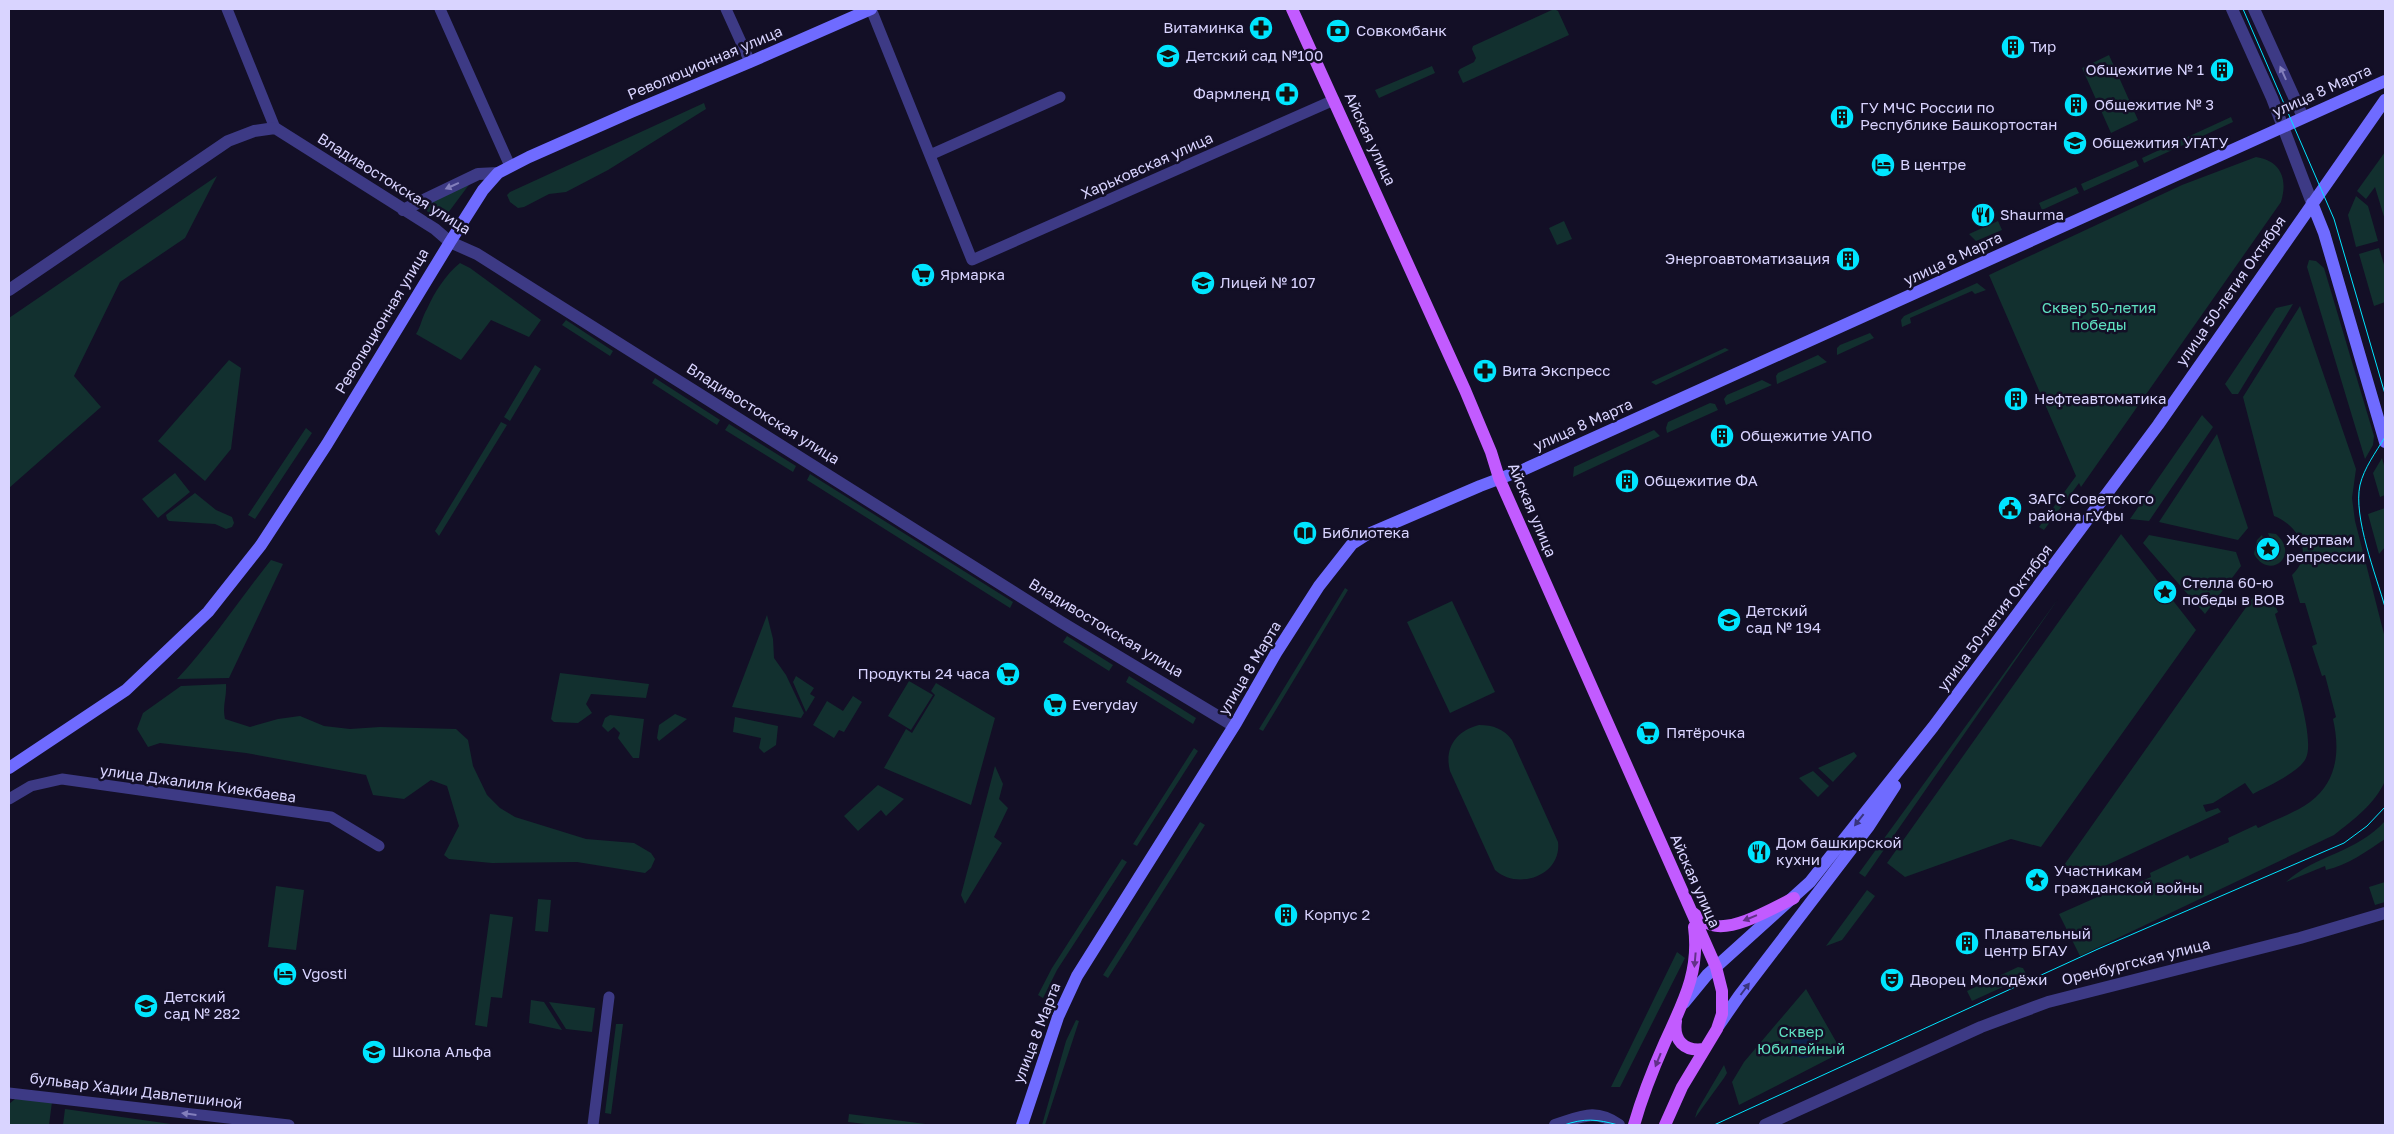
<svg xmlns="http://www.w3.org/2000/svg" width="2394" height="1134" font-family="'Golos Text',sans-serif">
<rect width="100%" height="100%" fill="#130f26"/>
<!-- green -->
<path fill="#12302f" d="M1554 9 1558 11 1569 35 1463 83 1458 72 1460 69 1474 62 1476 58 1472 49 1473 46Z
M2109 55 2138 120 2111 133 2082 68Z
M1432 66 1435 73 1379 98 1375 90Z
M704 103 706 109 608 170 566 192 549 194 524 207 518 208 510 202 507 195 510 192Z
M2231 117 2233 122 2144 163 2142 158Z
M2385 152V220L2375 187 2366 199 2357 191Z
M2256 157C2281 161 2288 179 2281 202L2081 487 2079 483 2044 530 2039 527 2076 476 1989 275 2182 185Z
M2136 160 2139 166 2084 191 2081 184Z
M217 176 185 238 120 282 74 376 101 407 9 488V318Z
M471 182 442 221 416 204Z
M2076 187 2079 193 2042 210 2039 203Z
M2356 196 2368 206 2378 241 2356 247 2348 215Z
M1564 221 1572 239 1557 245 1549 228Z
M1998 221 2002 230 1976 241 1969 234Z
M2379 248 2385 268V302L2374 306 2359 254Z
M2309 260 2316 261 2324 268 2374 436 2373 445 2365 459 2307 267Z
M460 263 470 268 541 320 529 337 491 320 461 360 416 334C421 326 422 317 427 309 434 293 446 274 460 263Z
M1977 283 1986 290 1975 294 1972 291 1910 318 1911 323 1902 327 1901 320 1904 316Z
M2293 304 2238 394H2232L2225 384 2276 308Z
M2300 306 2356 469 2352 498 2355 521 2385 638V781C2375 804 2353 820 2334 835L2080 956 2059 914 2111 891 2113 893 2151 877 2150 873 2188 855 2190 859 2229 842 2228 838 2256 825 2258 828C2274 820 2295 813 2310 802 2338 781 2340 750 2333 719L2336 717 2325 675 2322 676 2312 646 2317 644 2305 603H2300L2292 575C2315 554 2298 525 2274 516L2243 397Z
M566 320 613 351 610 356 562 325Z
M1870 333 1874 338 1837 355V348L1840 345Z
M1725 348 1729 350 1656 385 1651 382Z
M1818 355 1827 362 1777 384 1776 376 1778 373Z
M229 360 241 368 231 449 205 481 158 441Z
M535 365 541 369 510 421 504 417Z
M655 378 720 420 717 425 652 383Z
M1762 380 1772 385 1726 405 1724 399 1727 395Z
M1710 403 1715 404 1718 410 1667 433 1666 428 1668 422Z
M2202 415 2213 427 2149 521 2130 519Z
M501 422 507 425 439 536 435 531Z
M729 424 796 466 793 472 725 430Z
M306 428 312 433 255 519 248 515Z
M1654 430 1660 436 1573 477 1574 467Z
M2217 434 2248 528 2238 540 2159 522Z
M2382 458 2385 469V495L2380 497 2373 473Z
M175 473 190 492 158 518 142 499Z
M810 474 1013 602 1010 608 807 480Z
M195 493 216 510 232 517 234 523 232 527 226 529 215 524 169 521 167 519 166 515Z
M2385 508V547L2379 554 2368 514Z
M2268 533 2276 534C2301 556 2269 581 2254 554L2257 540 2262 535 2265 545 2263 550 2265 553 2269 554 2274 550Z
M2121 534 2196 630 2041 847 2011 839 1905 877 1887 863Z
M2149 535 2236 552 2241 566 2205 614 2143 543Z
M271 560 283 564 229 678 177 679C212 642 239 600 271 560Z
M1345 588 1348 590 1263 731 1259 729Z
M2254 596 2260 606H2266L2273 600 2278 612 2275 614C2283 643 2317 734 2306 758 2300 772 2266 787 2253 794L2245 783 2213 803 2203 805 2206 812 2218 808 2221 812 2079 878 2062 868Z
M2058 599 1865 877 1859 873Z
M1452 601 1495 692 1450 713 1407 622Z
M767 615 773 639 774 658 786 675 804 713 801 718 732 707Z
M1067 636 1113 665 1109 671 1063 642Z
M560 673 649 684 646 698 591 694 586 704 592 713 578 723 554 722 551 719Z
M796 676 814 688 810 694 815 697 806 712 793 682Z
M1129 676 1196 718 1193 724 1126 682Z
M909 681 933 695 911 730 888 716Z
M936 683 995 718 971 805 884 768 906 729 912 733 935 695 931 691Z
M226 684C227 697 222 706 225 719L250 727 278 719 300 716 324 726 350 729 380 727 456 729 468 740 473 766 487 795 500 808 515 817 586 839 634 843 651 853 655 859 651 868 645 873 577 862 492 863 449 859 444 855 459 826 447 786 431 780 404 799 373 795 366 775 246 753 160 743 148 747 137 729 143 713 181 686Z
M853 696 862 702 844 732 839 730 834 738 813 725 827 701 843 711Z
M675 714 687 719 659 741 657 738 659 725Z
M610 715 644 719 639 758H633L618 738 620 733 614 727 608 732 602 726 605 718Z
M735 717 778 726 776 745 764 753 759 748 761 738 733 732Z
M1479 725C1493 725 1504 729 1512 740L1558 842C1562 875 1518 891 1495 870L1450 771C1444 748 1456 731 1479 725Z
M1194 748 1198 751 1137 846 1133 844Z
M1854 752 1857 756 1833 782 1818 768Z
M995 766 1003 784 999 799 1008 808 994 837 1002 843 965 904 961 895Z
M1813 771 1829 786 1818 797 1799 778Z
M878 785 904 799 886 816 881 810 858 831 844 816Z
M2385 821V839C2367 851 2348 865 2326 870L2325 866 2286 882C2315 855 2356 853 2385 821Z
M1200 822 1205 825 1108 978 1103 975Z
M1122 859 1127 862 1057 970 1043 998 1038 995 1052 968Z
M2385 882V902L2375 905 2369 887Z
M276 886 304 890 296 950 268 947Z
M1867 890 1875 896 1842 940 1826 946Z
M538 899 551 900 548 932 535 931Z
M490 914 513 917 502 998 491 997 487 1027 475 1025Z
M1677 952 1685 958 1620 1087H1611Z
M2018 967 2023 968 2027 976 1972 1001 1967 991Z
M1806 989 1842 1052 1739 1105 1732 1082 1744 1062Z
M531 1000 544 1002 562 1030 529 1023Z
M549 1002 595 1008 592 1032 566 1029Z
M1076 1020 1079 1021 1045 1125H1042L1066 1041Z
M616 1024H623L611 1114 605 1113Z
M1724 1065 1727 1073 1724 1078 1695 1118 1697 1111Z
M15 1099 52 1102 49 1125H10L9 1104Z
M65 1109 178 1125H63Z
M849 1114 933 1125H874L848 1122Z"/>
<!-- water -->
<path fill="#0c2248" d="M1791 1045a13 13 0 1 1 26 0a13 13 0 1 1-26 0Z"/>
<g fill="none" stroke-linecap="round" stroke-linejoin="round">
<!-- minor -->
<path stroke="#3d3a85" stroke-width="11" d="M227 9 275 128
M440 9 510 166
M726 9 750 62
M871 9 972 260 1334 100
M930 155 1060 97
M9 799 31 786 62 779 331 817 379 846
M9 1093 289 1125
M593 1125 609 997"/>
<!-- tertiary -->
<path stroke="#3d3a85" stroke-width="12" d="M2232 9 2272 98 2312 203
M2254 9 2303 117
M403 210 478 174 498 173
M9 290 228 141 254 131 275 128 435 229 450 242 477 254 1061 622 1234 726
M1555 1125C1581 1117 1595 1108 1619 1125
M1765 1125 1981 1027 2048 1002 2300 938 2385 913"/>
<!-- secondary -->
<path stroke="#6f6bff" stroke-width="12" d="M2312 203 2324 233 2385 442
M9 768 126 690 208 612 261 545 327 444 450 242 483 190 498 173 529 157 631 112 750 62 871 9
M1684 1003 1707 975 1810 882 1933 727 2158 425 2385 100
M1719 1025 1739 996 1869 826 1895 786
M1022 1125 1058 1017 1077 976 1236 723 1276 653 1319 586 1352 544 1366 535 1480 486 1525 469 2385 81"/>
<!-- primary -->
<path stroke="#c25bff" stroke-width="12" d="M1292 9 1465 390 1491 452 1499 478 1716 967 1722 991V1014L1717 1029 1682 1087 1665 1125
M1692 912C1698 917 1705 923 1712 925 1734 932 1775 907 1794 898
M1676 1021C1673 1040 1684 1052 1704 1049
M1634 1125C1642 1097 1653 1069 1665 1042 1683 1002 1700 972 1694 927"/>
<!-- tram -->
<path stroke="#00e5ff" stroke-width="1" d="M2243 9 2334 219 2385 394
M2385 437C2376 452 2364 468 2360 485 2353 517 2376 575 2385 607
M1564 1125C1584 1118 1597 1119 1618 1125
M1714 1125 2098 949 2344 843 2367 826 2385 807"/>
</g>
<!-- one-way arrows -->
<defs><path id="oneway-solid" d="M-6-.8H1V-3.2L6.5 0L1 3.2V.8H-6Z" transform="scale(1.25)"/></defs>
<g fill="#837fbc">
<use href="#oneway-solid" transform="translate(2283 73) rotate(-114)"/>
<use href="#oneway-solid" transform="translate(452 186) rotate(156)"/>
<use href="#oneway-solid" transform="translate(189 1114) rotate(-173)"/>
</g>
<g fill="#38347d">
<use href="#oneway-solid" transform="translate(1859 820) rotate(128)"/>
<use href="#oneway-solid" transform="translate(1745 989) rotate(-53)"/>
</g>
<g fill="#623188">
<use href="#oneway-solid" transform="translate(1750 918) rotate(158)"/>
<use href="#oneway-solid" transform="translate(1695 960) rotate(95)"/>
<use href="#oneway-solid" transform="translate(1658 1060) rotate(112)"/>
</g>
<!-- icons -->
<defs>
<g id="pharmacy-disc" transform="scale(1.25)"><circle r="9.5" fill="#00e5ff" stroke="#130f26"/><path d="M-2-6h4v4h4v4h-4v4h-4v-4h-4v-4h4Z" fill="#111"/></g>
<g id="bank-disc" transform="scale(1.25)"><circle r="9.5" fill="#00e5ff" stroke="#130f26"/><path d="M-6-4H6V4H-6ZM0-2.3a2.3 2.3 0 1 0 0 4.6a2.3 2.3 0 1 0 0-4.6Z" fill="#111"/></g>
<g id="building-disc" transform="scale(1.25)"><circle r="9.5" fill="#00e5ff" stroke="#130f26"/><path d="M-4-6H4V6H1V3H-1V6H-4ZM-2.5-4.3h1.7v1.8h-1.7ZM.8-4.3h1.7v1.8H.8ZM-2.5-1h1.7V.8h-1.7ZM.8-1h1.7V.8H.8Z" fill="#111"/></g>
<g id="school-disc" transform="scale(1.25)"><circle r="9.5" fill="#00e5ff" stroke="#130f26"/><path d="M0-5L7-2L0 1L-7-2ZM-4 1L0 2.5L4 1V4Q0 6-4 4Z" fill="#111"/></g>
<g id="university-disc" transform="scale(1.25)"><circle r="9.5" fill="#00e5ff" stroke="#130f26"/><path d="M0-5L7-2L0 1L-7-2ZM-4 1L0 2.5L4 1V4Q0 6-4 4Z" fill="#111"/></g>
<g id="hotel-disc" transform="scale(1.25)"><circle r="9.5" fill="#00e5ff" stroke="#130f26"/><path d="M-6-4.5h1.5V1H6V5H4.5V3h-9V5H-6ZM-4 0a1.8 1.8 0 1 1 3.6 0ZM.5 0V-2.5h3Q6-2.5 6 0Z" fill="#111"/></g>
<g id="restaurant-disc" transform="scale(1.25)"><circle r="9.5" fill="#00e5ff" stroke="#130f26"/><path d="M-5-6h1v4h1v-4h1v4h1v-4h1v5L-1.5 .5V6h-2V.5L-5-1ZM5-6V6H3V1.5H1.5Q1.5-4 5-6Z" fill="#111"/></g>
<g id="supermarket-disc" transform="scale(1.25)"><circle r="9.5" fill="#00e5ff" stroke="#130f26"/><path d="M-6-5.5h2.5l.6 2H6L4.5 2H-2.5L-4.4-4H-6ZM-1.5 3.2a1.3 1.3 0 1 0 .1 0ZM3 3.2a1.3 1.3 0 1 0 .1 0Z" fill="#111"/></g>
<g id="civic-disc" transform="scale(1.25)"><circle r="9.5" fill="#00e5ff" stroke="#130f26"/><path d="M-.6-6.5H3V-4.5H.6V-3L4-1V1h2V6H-6V1h2V-1L-.6-3ZM-1.2 2.5V6h2.4V2.5Z" fill="#111"/></g>
<g id="library-disc" transform="scale(1.25)"><circle r="9.5" fill="#00e5ff" stroke="#130f26"/><path d="M-6-4Q-3-5.5-.7-3.5V5Q-3 3-6 4ZM6-4Q3-5.5 .7-3.5V5Q3 3 6 4Z" fill="#111"/></g>
<g id="sight-disc" transform="scale(1.25)"><circle r="9.5" fill="#00e5ff" stroke="#130f26"/><path d="M0-6L1.8-2.2L6-1.7L2.9 1.2L3.7 5.4L0 3.3L-3.7 5.4L-2.9 1.2L-6-1.7L-1.8-2.2Z" fill="#111"/></g>
<g id="theatre-disc" transform="scale(1.25)"><circle r="9.5" fill="#00e5ff" stroke="#130f26"/><path d="M-5-5.5Q0-4 5-5.5V0Q5 5 0 6Q-5 5-5 0ZM-3.3-2.5H-1v1.5H-3.3ZM1-2.5H3.3v1.5H1ZM-2.8 1Q0 5.5 2.8 1Z" fill="#111"/></g>
</defs>
<g fill-rule="evenodd">
<use href="#pharmacy-disc" x="1261" y="28"/>
<use href="#bank-disc" x="1338" y="31"/>
<use href="#building-disc" x="2013" y="47"/>
<use href="#school-disc" x="1168" y="56"/>
<use href="#building-disc" x="2222" y="70"/>
<use href="#pharmacy-disc" x="1287" y="94"/>
<use href="#building-disc" x="2076" y="105"/>
<use href="#building-disc" x="1842" y="117"/>
<use href="#university-disc" x="2075" y="143"/>
<use href="#hotel-disc" x="1883" y="165"/>
<use href="#restaurant-disc" x="1983" y="215"/>
<use href="#building-disc" x="1848" y="259"/>
<use href="#supermarket-disc" x="923" y="275"/>
<use href="#school-disc" x="1203" y="283"/>
<use href="#pharmacy-disc" x="1485" y="371"/>
<use href="#building-disc" x="2016" y="399"/>
<use href="#building-disc" x="1722" y="436"/>
<use href="#building-disc" x="1627" y="481"/>
<use href="#civic-disc" x="2010" y="508"/>
<use href="#library-disc" x="1305" y="533"/>
<use href="#sight-disc" x="2268" y="549"/>
<use href="#sight-disc" x="2165" y="592"/>
<use href="#school-disc" x="1729" y="620"/>
<use href="#supermarket-disc" x="1008" y="674"/>
<use href="#supermarket-disc" x="1055" y="705"/>
<use href="#supermarket-disc" x="1648" y="733"/>
<use href="#restaurant-disc" x="1759" y="852"/>
<use href="#sight-disc" x="2037" y="880"/>
<use href="#building-disc" x="1286" y="915"/>
<use href="#building-disc" x="1967" y="943"/>
<use href="#hotel-disc" x="285" y="974"/>
<use href="#theatre-disc" x="1892" y="980"/>
<use href="#school-disc" x="146" y="1006"/>
<use href="#school-disc" x="374" y="1052"/>
</g>
<g text-anchor="middle" stroke-width="5" stroke-linejoin="round" paint-order="stroke">
<!-- poi labels -->
<g font-size="15" fill="#d9d4ff" stroke="#130f26" text-anchor="start">
<text x="1244" y="33" text-anchor="end">Витаминка</text>
<text x="1356" y="36">Совкомбанк</text>
<text x="2030" y="52">Тир</text>
<text x="1186" y="61">Детский сад №100</text>
<text x="2204" y="75" text-anchor="end">Общежитие № 1</text>
<text x="1270" y="99" text-anchor="end">Фармленд</text>
<text x="2094" y="110">Общежитие № 3</text>
<text x="1860" y="113">ГУ МЧС России по<tspan x="1860" dy="17">Республике Башкортостан</tspan></text>
<text x="2092" y="148">Общежития УГАТУ</text>
<text x="1900" y="170">В центре</text>
<text x="2000" y="220">Shaurma</text>
<text x="1830" y="264" text-anchor="end">Энергоавтоматизация</text>
<text x="940" y="280">Ярмарка</text>
<text x="1220" y="288">Лицей № 107</text>
<text x="1502" y="376">Вита Экспресс</text>
<text x="2034" y="404">Нефтеавтоматика</text>
<text x="1740" y="441">Общежитие УАПО</text>
<text x="1644" y="486">Общежитие ФА</text>
<text x="2028" y="504">ЗАГС Советского<tspan x="2028" dy="17">района г.Уфы</tspan></text>
<text x="1322" y="538">Библиотека</text>
<text x="2286" y="545">Жертвам<tspan x="2286" dy="17">репрессии</tspan></text>
<text x="2182" y="588">Стелла 60-ю<tspan x="2182" dy="17">победы в ВОВ</tspan></text>
<text x="1746" y="616">Детский<tspan x="1746" dy="17">сад № 194</tspan></text>
<text x="990" y="679" text-anchor="end">Продукты 24 часа</text>
<text x="1072" y="710">Everyday</text>
<text x="1666" y="738">Пятёрочка</text>
<text x="1776" y="848">Дом башкирской<tspan x="1776" dy="17">кухни</tspan></text>
<text x="2054" y="876">Участникам<tspan x="2054" dy="17">гражданской войны</tspan></text>
<text x="1304" y="920">Корпус 2</text>
<text x="1984" y="939">Плавательный<tspan x="1984" dy="17">центр БГАУ</tspan></text>
<text x="302" y="979">Vgosti</text>
<text x="1910" y="985">Дворец Молодёжи</text>
<text x="164" y="1002">Детский<tspan x="164" dy="17">сад № 282</tspan></text>
<text x="392" y="1057">Школа Альфа</text>
</g>
<!-- street labels -->
<g font-size="15" fill="#d9d4ff" stroke="#130f26">
<text transform="translate(705 63) rotate(-23)" y="5">Революционная улица</text>
<text transform="translate(2322 91) rotate(-24)" y="5">улица 8 Марта</text>
<text transform="translate(1370 139) rotate(65)" y="5">Айская улица</text>
<text transform="translate(1147 166) rotate(-24)" y="5">Харьковская улица</text>
<text transform="translate(394 184) rotate(32)" y="5">Владивостокская улица</text>
<text transform="translate(1953 259) rotate(-25)" y="5">улица 8 Марта</text>
<text transform="translate(2231 291) rotate(-55)" y="5">улица 50-летия Октября</text>
<text transform="translate(382 321) rotate(-59)" y="5">Революционная улица</text>
<text transform="translate(763 414) rotate(32)" y="5">Владивостокская улица</text>
<text transform="translate(1583 425) rotate(-24)" y="5">улица 8 Марта</text>
<text transform="translate(1532 510) rotate(67)" y="5">Айская улица</text>
<text transform="translate(1995 618) rotate(-53)" y="5">улица 50-летия Октября</text>
<text transform="translate(1106 628) rotate(31)" y="5">Владивостокская улица</text>
<text transform="translate(1250 668) rotate(-59)" y="5">улица 8 Марта</text>
<text transform="translate(198 784) rotate(8)" y="5">улица Джалиля Киекбаева</text>
<text transform="translate(1695 881) rotate(66)" y="5">Айская улица</text>
<text transform="translate(2136 962) rotate(-14)" y="5">Оренбургская улица</text>
<text transform="translate(1037 1033) rotate(-69)" y="5">улица 8 Марта</text>
<text transform="translate(136 1091) rotate(7)" y="5">бульвар Хадии Давлетшиной</text>
</g>
<!-- park labels -->
<g font-size="15" fill="#5fe0c0" stroke="#130f26">
<text x="2099" y="313">Сквер 50-летия<tspan x="2099" dy="17">победы</tspan></text>
<text x="1801" y="1037">Сквер<tspan x="1801" dy="17">Юбилейный</tspan></text>
</g>
</g>
<!-- border -->
<rect width="2394" height="1134" fill="none" stroke="#d9d4ff" stroke-width="20"/>
</svg>
